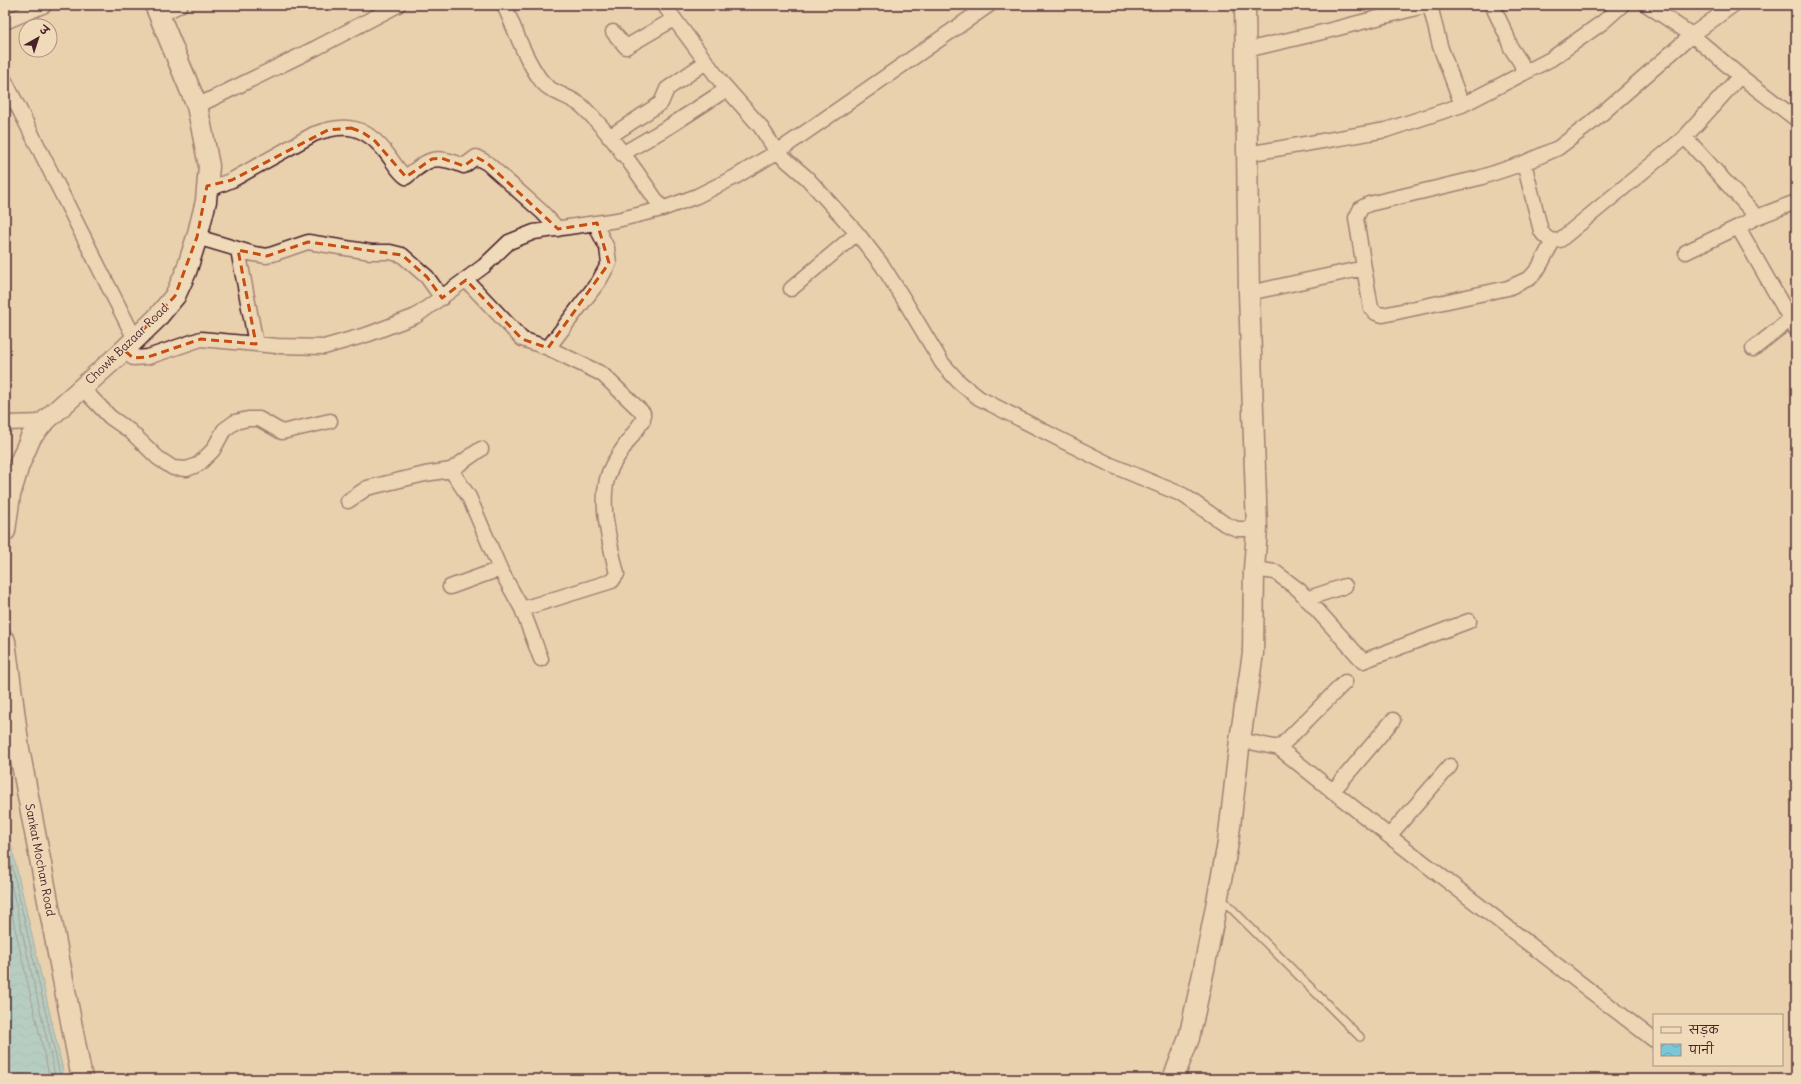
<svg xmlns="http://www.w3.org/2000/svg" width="1801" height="1084" font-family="Delius,'Playpen Sans Deva',sans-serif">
<defs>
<pattern id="water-waves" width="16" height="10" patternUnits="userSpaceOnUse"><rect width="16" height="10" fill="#79c7d7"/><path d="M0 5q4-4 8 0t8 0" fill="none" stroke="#6aaab9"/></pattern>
</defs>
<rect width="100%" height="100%" fill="#e9d1ae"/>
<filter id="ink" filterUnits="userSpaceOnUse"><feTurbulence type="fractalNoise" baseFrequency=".025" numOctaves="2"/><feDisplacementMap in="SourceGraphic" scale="8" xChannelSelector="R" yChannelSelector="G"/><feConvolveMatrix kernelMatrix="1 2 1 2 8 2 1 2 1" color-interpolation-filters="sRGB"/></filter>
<g filter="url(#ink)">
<!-- water -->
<path fill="url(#water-waves)" stroke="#668492" d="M5 818 65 1079H5Z"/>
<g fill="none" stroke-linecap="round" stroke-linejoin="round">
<!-- shore -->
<path stroke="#5d6270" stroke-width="1" d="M5 836 61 1079
M5 858 56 1079
M5 885 50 1079"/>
<!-- service casing -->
<g stroke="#4a1f2b" stroke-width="10">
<path id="service" d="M1220 897 1360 1037"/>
</g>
<!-- minor casing -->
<g stroke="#4a1f2b" stroke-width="17">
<path id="minor" d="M504 5C515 29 524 57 540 79 550 94 570 95 583 107 612 135 640 176 662 209
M664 5 721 82 760 126 777 152 807 178 857 233 882 265 903 298 942 363 959 382 979 398 1061 440 1111 465 1183 495 1225 524 1237 529H1257
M1430 5 1440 46 1462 105
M1492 5 1506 34 1511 48 1521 63 1523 73
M1647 5 1692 35 1740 76 1796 119
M160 15 180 5
M5 22 45 5
M613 32 626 47 674 19
M1246 50 1327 31 1428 5
M5 81 135 339
M197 106 316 48 398 5
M609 137 661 103 667 89 706 62
M1685 137 1757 217 1796 202
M622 154 670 126 727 89
M1247 154 1386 130 1462 105 1551 59 1603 22 1622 5
M1524 163 1541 231C1546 239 1551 242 1560 240L1685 137 1740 76
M207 186 215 187 232 180 314 134C347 122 366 126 388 155 394 163 398 171 406 177 430 158 434 154 464 166L476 157 487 163 542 212 558 229
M1757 217 1738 227 1796 329
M197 237 254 254 267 256 308 242 371 252H390L402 255 427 277 442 298
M238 250 256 344
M1686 252 1738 227
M1364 268 1371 308 1376 313 1383 315 1508 288 1530 278 1538 269 1553 241
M466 280 522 339 548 348 602 374 643 413V420C633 435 621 450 612 466 596 495 610 543 617 574L612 581 522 609
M791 289 857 233
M1249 293 1364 268 1356 218 1361 208 1369 204 1479 178 1524 163 1558 148 1591 123 1692 35 1733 5
M548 348 599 281 609 263 607 248 599 232 597 223
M1753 349 1796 315
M124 350 133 358 148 357 201 339 277 346 324 347 369 334 416 316 484 266 509 242 534 232 617 220 662 209 697 196 735 177 777 152 989 5
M82 388 110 417 130 431 158 458 173 468 187 469 199 464 213 450 224 430 235 422 248 419H259L282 432 330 421
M5 423 44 422
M451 470 481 449
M348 501 367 488 425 474 451 470 469 497 500 569 522 609 541 659
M1254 569 1275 572 1299 590 1363 661 1469 621
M450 587 500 569
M1306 599 1345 586
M1240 740 1279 748 1389 836 1654 1040
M1279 748 1345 682
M1332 792 1393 720
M1389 836 1450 766"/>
</g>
<!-- secondary casing -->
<g stroke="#4a1f2b" stroke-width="23">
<path id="secondary" d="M5 531 10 495 19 465 31 437 44 422 121 353 156 319 175 296 186 272 197 237 206 201 209 166 202 130 197 106 155 5
M5 641 19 749 82 1079
M1173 1079 1189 1038 1204 969 1218 896 1228 843 1240 740 1253 653 1254 569 1257 529 1249 293 1245 5"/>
</g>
<!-- service -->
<use href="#service" stroke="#efdbb9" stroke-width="7"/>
<!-- minor -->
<use href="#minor" stroke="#efdbb9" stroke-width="14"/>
<!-- secondary -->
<use href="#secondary" stroke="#efdbb9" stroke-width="20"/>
</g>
</g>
<!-- marked area -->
<path d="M0 0H1801V1084H0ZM351 128 362 132 375 141 406 177 432 159 441 158 464 166 476 157 487 163 558 229 597 223 609 263 548 348 522 339 466 280 442 298 427 277 402 255 308 242 267 256 238 250 256 344 201 339 148 357 133 358 124 350 175 296 197 237 207 186 232 180 328 130Z" fill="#e9d1ae" fill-opacity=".55" fill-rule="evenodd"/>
<path fill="none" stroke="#c84d12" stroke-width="3" stroke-dasharray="8 5" stroke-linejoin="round" d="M351 128 362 132 375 141 406 177 432 159 441 158 464 166 476 157 487 163 558 229 597 223 609 263 548 348 522 339 466 280 442 298 427 277 402 255 308 242 267 256 238 250 256 344 201 339 148 357 133 358 124 350 175 296 197 237 207 186 232 180 328 130Z"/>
<g text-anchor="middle" stroke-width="3" stroke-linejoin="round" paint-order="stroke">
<!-- street labels -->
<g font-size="12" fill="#4a1f2b" stroke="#efdbb9">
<text transform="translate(127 344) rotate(-44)" y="4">Chowk Bazaar Road</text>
<text transform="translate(40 860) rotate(79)" y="4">Sankat Mochan Road</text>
</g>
</g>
<!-- margin -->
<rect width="1801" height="1084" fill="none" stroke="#efdbb9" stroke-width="20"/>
<rect x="10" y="10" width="1781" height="1064" fill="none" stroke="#4a1f2b" stroke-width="1.5" filter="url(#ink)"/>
<!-- legend -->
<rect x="1653" y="1014" width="130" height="52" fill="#efdbb9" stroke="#ad9080"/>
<rect x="1661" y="1027" width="20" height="6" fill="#efdbb9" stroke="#ad9080"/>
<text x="1689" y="1034" font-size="12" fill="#4a1f2b">सड़क</text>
<rect x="1661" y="1044" width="20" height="12" fill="url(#water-waves)" stroke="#ad9080"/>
<text x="1689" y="1054" font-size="12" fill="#4a1f2b">पानी</text>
<!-- north arrow -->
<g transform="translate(38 38) rotate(39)"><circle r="19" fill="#efdbb9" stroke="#ad9080"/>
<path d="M0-3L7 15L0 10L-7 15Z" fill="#4a1f2b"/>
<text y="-6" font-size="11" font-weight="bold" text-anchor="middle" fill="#4a1f2b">उ</text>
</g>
</svg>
